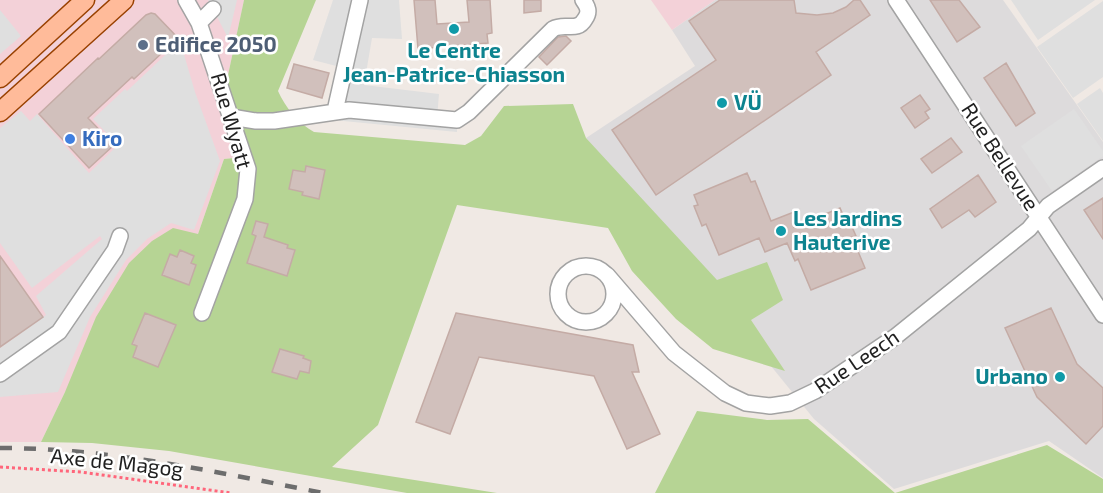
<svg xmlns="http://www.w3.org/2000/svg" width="1103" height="493" font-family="'Exo 2',sans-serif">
<rect width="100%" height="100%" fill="#f0e9e4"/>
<!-- residential -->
<path fill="#dddbdc" d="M715 0H1003L1103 142V478L1049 441 894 489 814 419 586 138 695 66 672 30Z"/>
<!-- commercial -->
<path fill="#f3d1d8" d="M0 0H244L224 94 244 157 224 159 198 234 65 392 41 442H0Z
M651 0H715L672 30Z"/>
<!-- forest -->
<path fill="#b6d494" d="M244 0H316L278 91C285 107 299 124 314 132L465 145 481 136 504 106 573 104 586 138 717 280 767 262 783 300 751 320 785 371 713 349 676 319 632 271 608 228 457 205 378 425 332 467 497 493H407L169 451 92 443 41 442 65 392 96 317 129 263 152 241 173 228 198 234 224 159 244 157 224 94Z
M697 411 767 420 808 419 895 493 1047 445 1103 479V493H655Z"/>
<!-- parking -->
<path fill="#dfdfdf" d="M208 0H237L228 38 213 9Z
M333 0H399L402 39 372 38 364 85 439 94 437 118 457 120V132L333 120 344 68 313 60Z
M1011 0H1095L1038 40Z
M1103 1V77L1073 98 1037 47Z
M0 10 21 36 0 54Z
M180 41 195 92 220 161 194 230 171 223 147 239 126 260 90 317 58 392 0 397V348L46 315 36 296 102 239 100 236 32 288 0 243V128L21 111 30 121 37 114 89 173 118 145 93 119 125 89 127 91Z
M1100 88 1103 93V141L1077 104Z
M1074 109 1103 151V156L1052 191 1021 146Z"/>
<!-- building -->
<path fill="#d1c0bc" stroke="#c4aba5" stroke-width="1.5" d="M414 0H435L437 24 469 22 467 0H490L492 33 487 34 488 43 418 49Z
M524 0H541V11L524 13Z
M720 0H794L796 13 817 15 833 13 846 7 854 0H860L870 15 816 52 831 75 656 195 612 130 716 60 689 21Z
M930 0H959L980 27 957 42Z
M151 13 155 14 178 38 134 79 132 77 88 118 114 145 89 168 39 114 98 58 99 59 146 15Z
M566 36 571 41 547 65 539 57 558 37Z
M1006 63 1035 113 1016 126 984 78Z
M294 64 329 73 322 98 287 88Z
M920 95 930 109 925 112 929 118 915 128 901 108Z
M951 138 962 152 932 173 921 159Z
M306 166 325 170 319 199 302 195 303 192 289 189 293 170 305 172Z
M747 173 751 182 755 181 771 221 799 210 794 227 840 208 844 217 847 216 856 236 852 237 865 268 811 290 798 259 795 261 787 243 765 252 759 238 719 255 706 224 702 226 694 206 698 205 694 195Z
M978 175 996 202 975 217 969 210 942 228 930 209Z
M1103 198V239L1084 210Z
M256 221 268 224 264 237 288 245 287 248 295 250 287 276 247 263 256 236 252 234Z
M180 250 194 256 191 263 196 265 189 285 162 275 170 254 177 257Z
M0 256 43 317 0 347Z
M1051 308 1077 364 1103 388V426L1086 444 1037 397 1005 328Z
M145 313 176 325 158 367 133 357 137 346 132 344Z
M456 313 633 345 639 372H632L660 434 627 449 594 376 479 357 450 434 416 422Z
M280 349 304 356 303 358 311 361 309 373 300 371 297 379 272 372Z"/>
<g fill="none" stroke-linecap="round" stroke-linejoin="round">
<!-- minor casing -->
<g stroke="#a3a3a3" stroke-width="18">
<path id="minor" d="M186 0 199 23 248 169 245 199 202 313
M896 0 1103 315
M199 23 213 9
M335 111 360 0
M231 117 256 121H274L349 110 457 120 469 112 553 29C565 22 577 33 585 19 590 12 588 7 583 0
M558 294a28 28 0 1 1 56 0a28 28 0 1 1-56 0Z
M607 275 674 353 725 393 746 403 770 406 790 403 815 391 895 337 1029 229 1048 206 1103 168
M0 374 59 332 115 250 120 236"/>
</g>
<!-- major casing -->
<g stroke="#994100" stroke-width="21">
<path id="major" d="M0 78 85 0
M0 112 124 0"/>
</g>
<!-- path -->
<path stroke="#ff667b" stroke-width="3" stroke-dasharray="3 3" stroke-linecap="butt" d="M0 467 81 472 231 493"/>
<!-- minor -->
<use href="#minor" stroke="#fff" stroke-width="15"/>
<!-- major -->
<use href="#major" stroke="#ffbb9a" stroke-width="18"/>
<!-- rail -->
<path stroke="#6d6d6d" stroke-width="4.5" stroke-dasharray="12 12" stroke-linecap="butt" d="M0 448C109 448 216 472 323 493"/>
</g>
<!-- markers -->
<g fill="#0f9aa8" stroke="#fff" stroke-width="2">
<circle cx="454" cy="29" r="6"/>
<circle cx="722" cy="103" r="6"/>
<circle cx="781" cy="231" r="6"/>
<circle cx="1060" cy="377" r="6"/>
</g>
<circle fill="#5c6f8a" stroke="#fff" stroke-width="2" cx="143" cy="45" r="6"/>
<circle fill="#3f7fe0" stroke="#fff" stroke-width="2" cx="70" cy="139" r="6"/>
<g text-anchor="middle" stroke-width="5" stroke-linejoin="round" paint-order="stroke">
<!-- service labels -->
<g font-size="21" font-weight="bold" fill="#4e5e75" stroke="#fff" text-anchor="start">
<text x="155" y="52">Edifice 2050</text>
</g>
<!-- culture labels -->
<g font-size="21" font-weight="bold" fill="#0d838f" stroke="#fff" text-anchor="start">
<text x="454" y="58" text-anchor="middle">Le Centre<tspan x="454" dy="24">Jean-Patrice-Chiasson</tspan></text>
<text x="734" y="110">VÜ</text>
<text x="793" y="226">Les Jardins<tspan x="793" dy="24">Hauterive</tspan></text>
<text x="1048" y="384" text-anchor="end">Urbano</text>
</g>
<!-- street labels -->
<g font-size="21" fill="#1f1f1f" stroke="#fff">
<text transform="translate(231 121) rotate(74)" y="7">Rue Wyatt</text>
<text transform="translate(1000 157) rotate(57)" y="7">Rue Bellevue</text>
<text transform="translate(857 362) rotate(-34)" y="7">Rue Leech</text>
<text transform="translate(117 463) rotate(6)" y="7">Axe de Magog</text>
</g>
<!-- shop labels -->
<g font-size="21" font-weight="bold" fill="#366cbe" stroke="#fff" text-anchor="start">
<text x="82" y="146">Kiro</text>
</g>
</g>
</svg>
